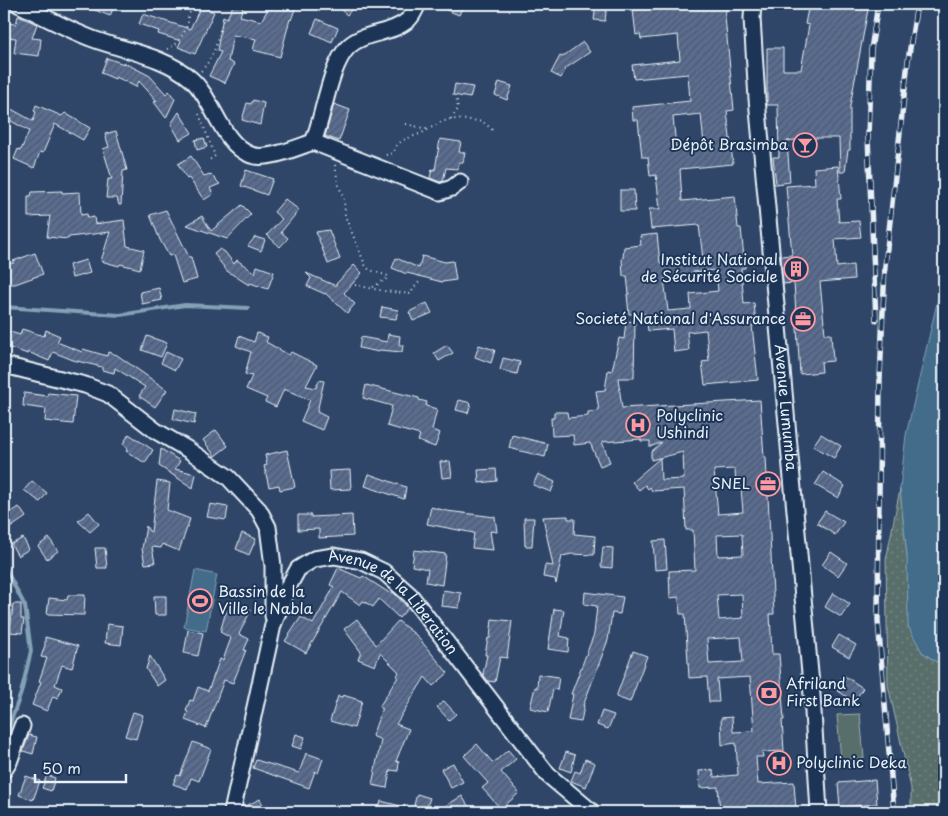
<svg xmlns="http://www.w3.org/2000/svg" width="948" height="816" font-family="'Playpen Sans',sans-serif">
<defs>
<pattern id="grass-dots" width="8" height="8" patternUnits="userSpaceOnUse" patternTransform="scale(1.25)"><rect width="8" height="8" fill="#596e6a"/><path d="M2 2h.1M6 6h.1" fill="none" stroke="#718380" stroke-width="1.8" stroke-linecap="round"/></pattern>
<pattern id="building-hatch" width="6" height="6" patternUnits="userSpaceOnUse" patternTransform="scale(1.25)"><rect width="6" height="6" fill="#5a6d91"/><path d="M-1 1l2-2M0 6l6-6M5 7l2-2" fill="none" stroke="#4f596a"/></pattern>
</defs>
<rect width="100%" height="100%" fill="#2f4668"/>
<filter id="ink" filterUnits="userSpaceOnUse"><feTurbulence type="fractalNoise" baseFrequency=".02" numOctaves="2"/><feDisplacementMap in="SourceGraphic" scale="10" xChannelSelector="R" yChannelSelector="G"/><feConvolveMatrix kernelMatrix="1 2 1 2 8 2 1 2 1" color-interpolation-filters="sRGB"/></filter>
<g filter="url(#ink)">
<!-- grass -->
<path fill="url(#grass-dots)" stroke="#a0b0b1" d="M900 489 907 556 922 652 944 667V812H911V788L888 685 886 560Z"/>
<!-- pitch -->
<path fill="#596e6a" stroke="#a0b0b1" d="M860 714 864 758 841 760 837 715Z"/>
<!-- water -->
<path fill="#426c8a" stroke="#84a1b6" d="M944 273V667L922 652 908 626 907 556 900 489 906 435Z
M195 570 217 575 206 631 184 627Z"/>
<g fill="none" stroke-linecap="round" stroke-linejoin="round">
<!-- stream -->
<path stroke="#84a1b6" stroke-width="4" d="M4 307 120 315 185 305 248 308
M4 566 25 606 31 651 21 693 4 740"/>
</g>
<!-- building -->
<path fill="url(#building-hatch)" stroke="#e8f1f8" fill-rule="evenodd" d="M80 4H115L110 16Z
M234 4H244L240 16 261 21 271 4H297L291 20 290 19 280 57 253 50 256 39 233 35 228 61 234 64 225 83 209 76 221 52 217 51 223 16 227 18Z
M334 4H356L347 15Z
M432 4H464L459 15Z
M596 4H607L605 21 594 20Z
M691 4H727L725 17 734 110 727 111 733 164 680 169 682 201 735 196 738 228H741L745 268H741L744 304 754 303 756 325 752 326 758 380 705 385 702 362 709 361 706 330 687 332 689 350 674 352 672 329 648 331 646 314H629L627 294H629L627 276H623L622 258H623L624 247 641 245 640 236 657 234 660 263 703 259 699 225 651 229 649 209H660L656 175 650 176 648 157H642L638 120H633L632 107 690 101 688 74 634 79 632 65 680 60 678 35 641 39 640 34 636 35 633 10ZM701 114 704 145 676 147 673 117ZM716 270 718 291 690 294 691 309 668 311 664 279 694 276 693 272Z
M809 4H869L850 106V150H848L845 172H840L839 138H812L787 141 790 182 776 184 773 157H779L778 105H767V48H783V70H801L809 25 805 24Z
M201 6 214 12 195 54 178 47 181 41 158 34 159 31 139 24 143 14 190 29Z
M18 16 37 24 32 38 41 39 39 56 14 53 16 38 4 37V23L16 24Z
M317 19 338 28 332 42 311 33Z
M583 42 590 52 566 68 561 78 551 73 560 56 562 57Z
M107 58 124 64 123 62 150 76 166 94 169 91 175 99 166 118 154 102 157 101 139 81 136 87 116 77 115 79 101 73Z
M499 82 512 86 507 100 495 95Z
M455 84 473 87 470 98 453 95Z
M253 100 264 103 260 125 242 120 247 103 251 104Z
M334 104 350 110 339 141 325 136Z
M4 105 33 121 36 112 34 111 36 105 62 116 65 113 90 128 83 140 55 124 43 153 40 152 34 168 14 159 18 149 21 150 29 131 4 117Z
M179 112 192 133 180 140 171 124Z
M116 131 127 170 123 171 121 205H119L117 198H106L108 179H112L103 149 109 147 105 134Z
M204 138 207 147 197 150 195 140Z
M440 139 461 142 459 152 465 153 463 162H459L458 169 446 168 443 181 440 182 430 178 432 169 435 170Z
M191 156 204 176 210 174 220 184 210 188 213 194 204 200 189 178 187 179 178 164Z
M838 166 841 199H837L839 222 859 221 861 237 835 239 837 267 853 265 854 279 820 282 825 334H831L833 361 821 362 822 372 800 374 794 283 783 284 781 256 792 255 786 186 815 184 814 168Z
M246 170 273 179 267 195 241 186Z
M620 190H634L635 211H620Z
M62 191V193L80 192 81 215 87 214 88 218 94 217 95 224 124 220 127 246 144 250 140 269 120 264 119 266 101 261 110 232 69 237 68 239 47 237 50 216 28 217V196H31L32 192Z
M285 199 299 210 281 232 288 238 280 247 267 235 282 219 274 212Z
M242 205 251 214 227 239 187 225 202 216 211 231Z
M166 210 189 257H191L197 279 182 283 173 255 169 256 160 240 150 215Z
M329 230 340 259 328 264 316 232Z
M255 237 265 240 261 251 248 246Z
M220 249 225 252 234 264 237 260 255 273 257 266 274 272 268 289 250 283 249 285 227 271 214 254Z
M35 253 43 274 15 284H4V264L14 263 13 261Z
M422 256 445 262 453 261 456 280 442 282 407 273V274L392 268 396 258 419 268Z
M86 260 90 273 72 278 69 265Z
M354 265 362 273 344 293 355 304 347 313 325 293V294L307 286 311 278 306 273 336 286V284Z
M159 288 162 300 142 304 140 292Z
M427 303 432 313 413 321 409 312Z
M382 307 398 310 396 319 380 317Z
M626 321 635 322 634 378H618L622 408 760 400 764 457H766L774 614H770L772 654H779L784 720H782L784 751 762 752 763 757H756L758 784 794 782 796 812H720L718 787 700 788 699 771 713 770 714 777 738 775 736 743 722 745 721 718 732 717 733 732 754 731 750 677 717 679 719 702H709L707 677 689 678 685 614H680L679 597 670 598 669 571 695 570 693 530H686L684 489 652 491 650 487 648 489 645 485 639 490 632 482 660 458 661 480 684 479 683 452 651 460V452L662 442 650 447V441H641V439L602 442 610 462 600 466 590 443 574 445 573 435 552 436 551 418H554V412H567L568 418 588 416V412L599 411 596 391 605 390 608 370 612 371 619 338 624 339ZM735 469 736 488H741L743 512 718 514 714 470ZM742 534 743 555 718 556 717 535ZM742 594 743 618 719 620 717 595ZM741 637 743 662 709 664 707 639Z
M22 329 44 336 46 330 60 336 57 342 82 352 83 349 107 356 108 352 117 355 167 390 155 407 139 396 145 387 115 368 114 373 102 370V367L73 360 53 352 49 361 28 352V354L4 346V330L20 335Z
M257 333 268 337 266 342 289 355 291 352 317 365 306 386 316 388 319 380 324 381 317 412 327 417 322 430 301 421 310 400 284 389 276 407 265 402 267 398 246 389 252 376 245 374 251 352 236 346 239 336 254 342Z
M388 334 400 336 399 345H403L402 352 379 350V352L359 348 361 337 387 342Z
M147 336 167 343 161 357 142 350Z
M447 345 453 353 439 361 434 353Z
M479 345 495 350 491 363 475 357Z
M166 352 181 359 175 370 161 363Z
M503 358 520 362 517 374 500 370Z
M366 385 419 398V400L427 402 426 406 437 409 432 430 440 433 435 447 418 441 420 435 387 426 392 406 363 398Z
M24 393 47 396 48 393 76 396 73 424 45 421 46 409 23 406Z
M459 400 471 403 468 413 456 410Z
M175 409 196 414 194 424 173 419Z
M216 430 228 446 215 456 203 440Z
M129 434 153 450 145 463 126 451 128 448 123 444Z
M821 434 841 446 834 458 813 446Z
M512 435 548 444 545 457 509 448Z
M161 449 180 461 175 469 196 474 193 488 159 466Z
M287 450 295 487 280 490 279 485 269 487 264 466 267 465 265 455Z
M450 461 452 477 442 478 440 462Z
M496 469 497 481 479 483 478 470Z
M350 470 351 489 330 490 329 471Z
M823 472 845 486 838 498 815 485Z
M369 474 406 487 404 499 365 486Z
M538 474 555 482 551 492 533 485Z
M32 481 47 493 40 502 24 490Z
M157 481 170 483 167 510 190 519 179 551 162 544 161 548 152 547 155 563 145 564 142 549 146 526 149 531 151 532Z
M210 504 228 507 226 520 207 517Z
M19 507 26 517 10 528 4 517Z
M431 507 447 511 495 517 497 532 490 531 493 550 472 548 474 533 427 524Z
M825 511 844 522 835 535 817 523Z
M89 512 99 524 90 532 78 521Z
M298 515H311V517L352 515 353 536 319 538V529L298 530Z
M568 516V519H575L574 534 595 536 594 555 572 554 562 556 556 584 555 579 543 577 545 565 553 566 543 517Z
M524 518H534L532 546H525Z
M242 533 256 539 249 555 236 549Z
M23 538 29 549 18 556 11 544Z
M49 538 58 551 47 559 38 546Z
M665 540 667 569 655 570 653 541Z
M603 547 613 548 612 568 601 567Z
M95 548H105L107 568H97Z
M414 550 446 554 442 585 426 582 428 569 412 566Z
M831 552 847 563 838 576 822 565Z
M338 568 361 578 363 576 391 594 393 592 408 608 399 618 379 599 373 607 363 601 360 605 342 592 306 653 285 641 301 617 313 624 334 587 330 585Z
M443 590 461 593 459 608 441 606Z
M585 592 623 597 620 614 612 613 608 640 583 706H584L581 722 568 720 573 694H571L594 634 597 606 584 604Z
M833 593 850 604 841 617 825 607Z
M68 595H85L84 615 47 614 49 598 67 600Z
M154 596H166V615H155Z
M234 601 251 610 239 634 249 639 244 650H246L233 683 224 680 206 728 185 720 188 712 186 711 190 700 193 701 198 687 208 691 220 659 223 660 231 638 220 632 225 615Z
M13 604H21V619H24L22 633 10 632Z
M554 609 564 610 560 636 569 638 568 652 548 649Z
M357 619 376 645 398 621 416 635 448 673 433 686 425 677 396 724 409 729 396 761 399 762 398 771 390 770 387 788 372 785 381 740 372 736 382 709 379 707 398 677 397 676 399 672 380 653 375 666 358 659 361 652 344 629Z
M492 619 512 621 507 658 500 657 495 682 488 681 483 674 487 655H485L488 638H490Z
M107 624 123 626 121 645 105 643Z
M188 630 203 633 198 656 184 653Z
M839 635 856 645 849 657 832 647Z
M45 637 78 646 72 668 62 665 55 685 62 688 58 698 53 696 47 711 32 705 41 682 39 681 47 658 41 657 45 645Z
M633 651 647 656 630 702 616 697Z
M150 656 165 680 157 686 146 669Z
M538 674 559 677 557 690 553 689 548 712 530 708 535 687 537 688Z
M843 675 863 688 854 702 834 688Z
M343 695 362 701 354 728 330 721 338 696 342 697Z
M444 701 456 714 449 720 437 707Z
M602 711 614 715 608 729 597 725Z
M133 712 143 715 136 739 125 736Z
M296 734 305 737 301 749 292 746Z
M29 735 37 737 33 754 23 751Z
M193 742 211 749 199 781 191 778 187 789 173 784 177 775 180 776Z
M477 744 493 763 508 750 516 759 501 772 519 793 501 809 482 788 488 783 464 756Z
M566 752 575 755 571 772 560 768Z
M306 753 323 759 318 773 315 771 309 788 253 768 256 760 299 773Z
M585 759 595 763 586 787 571 781 575 771 580 773Z
M453 763 463 782 451 788 441 769Z
M47 775 55 778 51 791 42 788Z
M26 776 40 781 33 800 19 795Z
M875 780 877 804 840 807 838 783Z
M417 794 430 798 425 812H412Z
M462 796 472 812H435Z
M260 799 265 809 259 812H242V808Z
M381 801 412 809V812H378Z"/>
<g fill="none" stroke-linecap="round" stroke-linejoin="round">
<!-- minor casing -->
<g stroke="#e8f1f8" stroke-width="19">
<g id="minor">
<path d="M18 4C43 16 67 29 93 39 125 51 165 56 191 79 214 99 221 144 251 155 267 161 298 147 313 142 324 116 329 67 348 47 364 31 391 35 408 20 413 16 415 9 418 4"/>
<path id="s1" d="M753 4 752 18 757 99 812 695 819 812"/>
<path d="M313 142 440 192 452 188 460 182"/>
<path d="M4 365 85 385 108 394 156 431 187 449 228 477 259 510 268 527 273 566V616"/>
<path d="M4 770 9 762 22 726"/>
<path id="s2" d="M232 812 273 625 287 589 298 569 314 559 334 556 361 561 384 572 410 595 548 775 592 812"/>
</g>
</g>
<!-- path -->
<path stroke="#e8f1f8" stroke-width="2" stroke-dasharray="1 4" stroke-linecap="butt" d="M167 49 175 45 184 33 188 23V15L197 4
M201 71C216 55 217 40 223 19
M199 114 215 156 208 161
M451 119 458 109 457 101 454 98
M406 124 427 129
M386 155 393 153 397 145 403 140 422 133 441 122 451 119 472 120 483 122 494 131
M335 165 338 183 344 200 345 216 366 267 370 270 388 276V278L370 289
M355 285 384 291 411 294 413 289 419 282"/>
<!-- minor -->
<use href="#minor" stroke="#1d3557" stroke-width="15"/>
<!-- rail casing -->
<g stroke="#e8f1f8" stroke-width="5.5">
<path id="rail" d="M876 320 868 137 871 50 878 4
M894 812 878 621 880 379 885 266 908 61 917 4"/>
</g>
<!-- rail -->
<use href="#rail" stroke="#1d3557" stroke-width="4" stroke-dasharray="11" stroke-linecap="butt"/>
</g>
</g>
<!-- icons -->
<defs>
<g id="bar-ring" transform="scale(1.25)"><circle r="9.5" fill="#1d3557" stroke="#ff9aa2" stroke-width="1.5"/><path d="M-6-5H6L.8 .8V4.5H3.5V6h-7V4.5H-.8V.8Z" fill="#ff9aa2"/></g>
<g id="building-ring" transform="scale(1.25)"><circle r="9.5" fill="#1d3557" stroke="#ff9aa2" stroke-width="1.5"/><path d="M-4-6H4V6H1V3H-1V6H-4ZM-2.5-4.3h1.7v1.8h-1.7ZM.8-4.3h1.7v1.8H.8ZM-2.5-1h1.7V.8h-1.7ZM.8-1h1.7V.8H.8Z" fill="#ff9aa2"/></g>
<g id="office-ring" transform="scale(1.25)"><circle r="9.5" fill="#1d3557" stroke="#ff9aa2" stroke-width="1.5"/><path d="M-6-3h4V-5.5h4V-3h4V5H-6ZM-1-4.5V-3h2v-1.5ZM-6 0V1H6V0Z" fill="#ff9aa2"/></g>
<g id="hospital-ring" transform="scale(1.25)"><circle r="9.5" fill="#1d3557" stroke="#ff9aa2" stroke-width="1.5"/><path d="M-5-5h3v3.5h4V-5h3V5h-3V1.5h-4V5h-3Z" fill="#ff9aa2"/></g>
<g id="stadium-ring" transform="scale(1.25)"><circle r="9.5" fill="#1d3557" stroke="#ff9aa2" stroke-width="1.5"/><path d="M0-5a6.5 5 0 1 0 0 10a6.5 5 0 1 0 0-10ZM-3.5-1.8h7v3.6h-7Z" fill="#ff9aa2"/></g>
<g id="bank-ring" transform="scale(1.25)"><circle r="9.5" fill="#1d3557" stroke="#ff9aa2" stroke-width="1.5"/><path d="M-6-4H6V4H-6ZM0-2.3a2.3 2.3 0 1 0 0 4.6a2.3 2.3 0 1 0 0-4.6Z" fill="#ff9aa2"/></g>
</defs>
<g fill-rule="evenodd">
<use href="#bar-ring" x="805" y="145"/>
<use href="#building-ring" x="796" y="269"/>
<use href="#office-ring" x="803" y="319"/>
<use href="#hospital-ring" x="638" y="425"/>
<use href="#office-ring" x="768" y="484"/>
<use href="#stadium-ring" x="200" y="601"/>
<use href="#bank-ring" x="769" y="693"/>
<use href="#hospital-ring" x="779" y="763"/>
</g>
<g text-anchor="middle" stroke-width="4" stroke-linejoin="round" paint-order="stroke">
<!-- poi labels -->
<g font-size="15" fill="#e8f1f8" stroke="#1d3557" text-anchor="end">
<text x="788" y="150">Dépôt Brasimba</text>
<text x="778" y="265">Institut National<tspan x="778" dy="17">de Sécurité Sociale</tspan></text>
<text x="786" y="324">Societé National d'Assurance</text>
<text x="656" y="421" text-anchor="start">Polyclinic<tspan x="656" dy="17">Ushindi</tspan></text>
<text x="750" y="489">SNEL</text>
<text x="218" y="597" text-anchor="start">Bassin de la<tspan x="218" dy="17">Ville le Nabla</tspan></text>
<text x="786" y="689" text-anchor="start">Afriland<tspan x="786" dy="17">First Bank</tspan></text>
<text x="796" y="768" text-anchor="start">Polyclinic Deka</text>
</g>
<!-- street labels -->
<g font-size="15" fill="#e8f1f8" stroke="#1d3557">
<text dy="5" stroke="none"><textPath href="#s1" startOffset="405">Avenue Lumumba</textPath></text>
<text dy="5" stroke="none"><textPath href="#s2" startOffset="369">Avenue de la Liberation</textPath></text>
</g>
</g>
<!-- margin -->
<rect width="948" height="816" fill="none" stroke="#1d3557" stroke-width="20"/>
<rect x="10" y="10" width="928" height="796" fill="none" stroke="#e8f1f8" stroke-width="2" filter="url(#ink)"/>
<!-- scale -->
<path d="M35 774v8h91v-8" fill="none" stroke="#e8f1f8" stroke-width="2.5"/>
<text x="42" y="774" font-size="15" fill="#e8f1f8" stroke="#1d3557" stroke-width="4" paint-order="stroke">50 m</text>
</svg>
